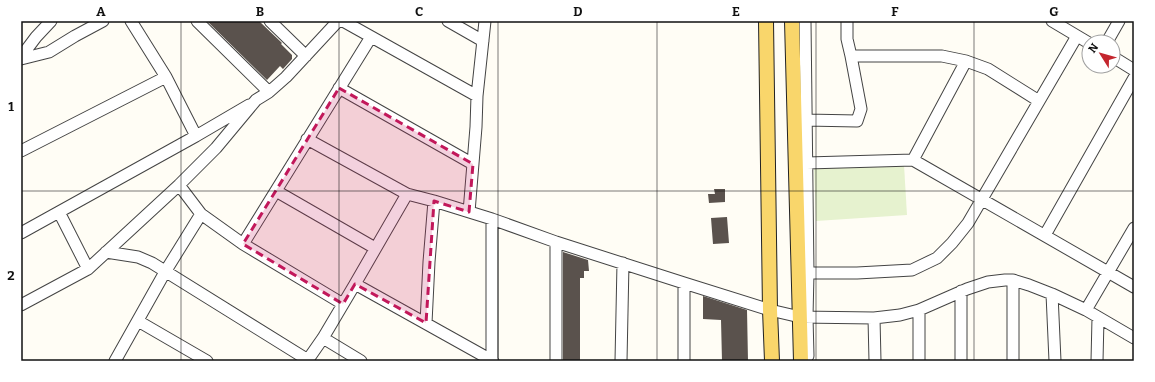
<svg xmlns="http://www.w3.org/2000/svg" width="1155" height="382" font-family="Bitter,serif">
<rect width="100%" height="100%" fill="#fffdf5"/>
<!-- pitch -->
<path fill="#e6f2cf" d="M904 165 907 215 816 221 814 166Z"/>
<!-- building -->
<path fill="#5a524d" d="M207 21H259L282 43 281 44 292 55V59L283 69 280 66 267 80Z
M714 189H725V202L709 203 708 194H715Z
M727 217 729 243 713 244 711 218Z
M563 252 588 260 589 271H584V278H580V361H563Z
M703 296 747 310 748 361H722L721 320 703 319Z"/>
<g fill="none" stroke-linecap="round" stroke-linejoin="round">
<!-- minor casing -->
<g stroke="#444" stroke-width="13">
<path id="minor" d="M131 21 166 77 196 136
M197 21 269 92
M270 21 306 56
M343 21 477 96
M448 21 483 41
M805 21 808 273 807 317 808 356
M847 21V39L851 56H942L966 61 988 69 1039 101
M1052 21 1089 43
M1107 42 1119 21
M21 57 36 37 51 21
M1113 57 1134 70
M21 59 49 52 75 36 103 21
M339 88 473 164
M806 120 857 121 861 109 851 56
M307 139 407 194 434 201 492 219 556 242 684 283 770 310 800 317 874 318 900 315 919 310 967 289 988 282 1005 280H1013L1029 285 1052 294 1086 310 1134 338
M21 151 166 77
M913 160 966 61
M807 163 913 160 1134 287
M179 185 201 214 243 244 343 304
M276 191 375 248
M59 212 88 269
M469 212 476 127 477 96 485 21
M21 233 196 136 249 105
M1045 235 1134 78
M243 244 371 37
M106 252 138 257 152 263 308 360
M808 273H857L912 270 937 258 952 243 968 223 1077 36
M1013 280V361
M355 284 493 361
M961 291V361
M1052 294 1055 361
M21 305 88 269 179 185 216 148 256 100 269 92 286 77 338 21
M919 310V361
M1086 310 1134 228
M874 318 875 361
M138 321 207 361
M426 323 429 262 434 201
M323 338 361 361
M115 361 165 272 201 214
M307 361 323 338 355 284 407 194
M492 361V219
M556 361V242
M621 361 623 263
M684 361V283
M1097 361 1098 318"/>
</g>
<!-- major casing -->
<g stroke="#222" stroke-width="16">
<path id="major" d="M766 21 770 310 772 361
M792 21 801 361"/>
</g>
<!-- minor -->
<use href="#minor" stroke="#fff" stroke-width="11"/>
<!-- major -->
<use href="#major" stroke="#f9d66b" stroke-width="14"/>
</g>
<!-- marked area -->
<path fill="#c2185b" fill-opacity="0.2" stroke="#c2185b" stroke-width="3" stroke-dasharray="8 5" stroke-linejoin="round" d="M339 88 473 164 469 212 434 201 426 323 355 284 343 304 243 244Z"/>
<!-- grid -->
<path fill="none" stroke="#111" stroke-width="1" stroke-opacity="0.55" d="M181 21V361M339 21V361M498 21V361M657 21V361M816 21V361M974 21V361M21 191H1134"/>
<!-- border -->
<rect width="1155" height="382" fill="none" stroke="#ffffff" stroke-width="44"/>
<!-- north arrow -->
<g transform="translate(1101 54) rotate(307)"><circle r="19" fill="#ffffff" stroke="#a0a0a0"/>
<path d="M0-3L7 15L0 10L-7 15Z" fill="#c4262e"/>
<text y="-6" font-size="11" font-weight="bold" text-anchor="middle" fill="#111111">N</text>
</g>
<rect x="22" y="22" width="1111" height="338" fill="none" stroke="#111" stroke-width="1.5"/>
<g font-size="13" text-anchor="middle" font-weight="bold" fill="#111">
<text x="101" y="16">A</text>
<text x="260" y="16">B</text>
<text x="419" y="16">C</text>
<text x="578" y="16">D</text>
<text x="736" y="16">E</text>
<text x="895" y="16">F</text>
<text x="1054" y="16">G</text>
<text x="11" y="111">1</text>
<text x="11" y="280">2</text>
</g>
</svg>
